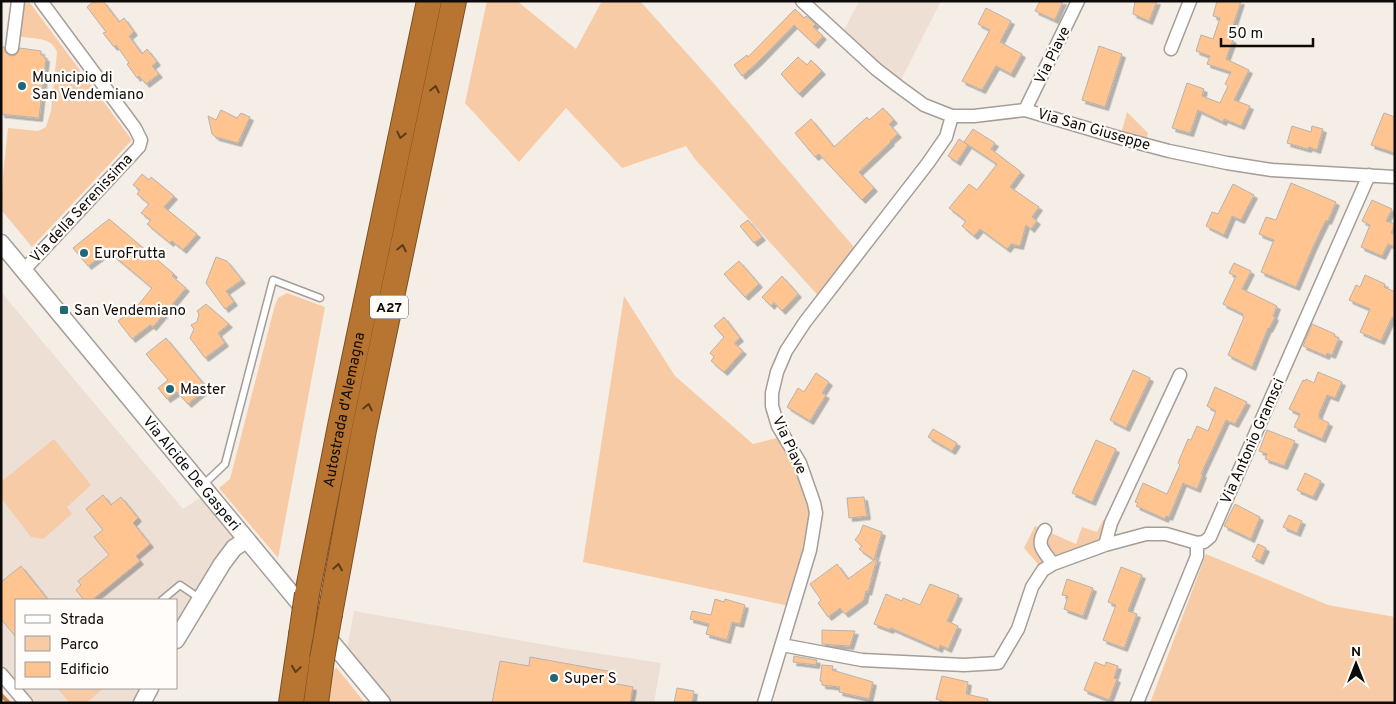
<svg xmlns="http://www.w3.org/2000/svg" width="1396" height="704" font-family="Overpass,sans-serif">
<defs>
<filter id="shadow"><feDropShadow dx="3.5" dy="3.5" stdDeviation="0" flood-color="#0004"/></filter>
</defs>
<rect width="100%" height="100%" fill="#f5eee7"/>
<!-- built -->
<path fill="#eddfd4" d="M859 1H941L898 86 841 36Z
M1 292 183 509 208 493 246 540 176 651V600H16V688H153L143 703H26L1 674Z
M354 611 569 649 661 663 654 703H382L345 659Z"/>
<!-- green -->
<path fill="#f7cba5" d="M487 1H517L576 49 602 1H640L710 79 859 253 822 300 694 158 686 146 622 168 566 108 519 162 465 103Z
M28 3H30L132 140 32 247 3 212C0 193 6 150 8 128L38 131 46 127 51 111 57 52C52 37 35 39 22 37L20 35 22 5Z
M1127 112 1148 133 1145 144 1120 138Z
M287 293 325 307 278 558 219 488 230 479 275 305 278 298Z
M624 296 675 376 753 444 784 436 814 503 794 607 583 562Z
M54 439 91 485 67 507 72 514 43 539 31 537 1 498V482Z
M1103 520 1111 523 1105 545 1043 570 1024 548 1035 526 1076 544 1082 527 1097 532Z
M1206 554 1328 605 1395 617V703H1150Z
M336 667 365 703H325L328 681Z
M57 688H104L86 703H70Z"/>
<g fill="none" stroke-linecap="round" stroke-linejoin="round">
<!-- stream -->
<path stroke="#cf8945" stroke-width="4" d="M1 695 9 703"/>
</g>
<!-- building -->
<path fill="#ffc490" stroke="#b9b2ab" filter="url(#shadow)" d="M94 1H103L119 22 124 18 134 32 129 36 142 54 147 49 157 62 152 66 159 74 146 84 139 76 137 78 127 64 129 63 116 45 114 47 103 33 106 32 87 7Z
M1040 1H1063L1055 20 1035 11Z
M1135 1H1157L1149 21 1133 14Z
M1217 1H1241L1229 38 1233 40 1226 59 1249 70 1234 100 1250 106 1241 126 1224 119 1223 122 1198 110 1190 133 1172 128 1187 83 1204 89 1202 96 1220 103 1228 86 1225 84 1231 72 1207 64 1210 56 1196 51 1201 35 1213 39 1220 18 1213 16Z
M986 8 1011 21 1000 42 1022 54 1011 74 996 66 982 90 962 81 990 30 978 24Z
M795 9 804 18 806 16 816 24 813 27 823 36 815 45 794 25 758 62 742 76 734 65 747 55 748 57Z
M1099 46 1122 54 1105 107 1082 100Z
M1 47H4L5 52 10 56 16 55 20 48 41 51V55H44V58H46L39 118 1 114Z
M798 57 807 65 811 60 822 71 799 94 781 74Z
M883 108 894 120 889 124 898 134 890 141 891 142 859 172 874 188 862 200 819 154 815 157 795 133 811 119 834 147 867 117 869 120Z
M221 110 237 118 241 113 250 117 238 143 216 137 212 134 208 116 216 120Z
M1384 113 1395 117V153L1371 145Z
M1292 126 1311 132 1312 126 1323 129 1317 150 1309 147 1308 149 1287 143Z
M973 129 995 143 991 149 1021 172 1010 187 1039 207 1032 217 1037 221 1031 229 1026 225 1020 246 1011 244 1007 249 980 229 974 236 962 226 966 221 949 208 969 184 977 190 997 164 964 142Z
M959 139 968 145 957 162 948 156Z
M142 174 149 180 151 177 174 196 164 207 197 234 183 250 172 241 170 243 147 224 151 220 141 213 149 204 137 194 140 190 133 185Z
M1291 183 1336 202 1328 221 1326 220 1313 247 1296 287 1261 272 1274 240 1259 234 1266 217 1276 220Z
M1233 184 1254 195 1241 220 1232 216 1224 235 1206 226 1212 212 1218 214Z
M1372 200 1392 209 1386 221 1395 224 1391 233 1395 235V247L1388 244 1382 256 1361 247 1370 225 1362 221Z
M109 219 174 274 172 276 186 288 153 327 150 325 132 339 118 321 139 304 152 288 108 251 88 266 73 248Z
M748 220 762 237 754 243 740 226Z
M216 257 227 261 242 280 226 291 234 302 225 309 206 283Z
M739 261 759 284 745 297 724 274Z
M1234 263 1251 271 1242 289 1277 306 1273 316 1275 317 1269 329 1268 328 1252 367 1228 355 1244 317 1242 316 1243 314 1223 304 1236 276 1229 273Z
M1365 275 1385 284 1384 287 1395 292V319L1392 317 1381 341 1360 332 1370 309 1349 300 1356 285 1360 287Z
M782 276 798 294 782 311 774 302 771 306 762 297Z
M206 304 229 324 218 333 225 343 205 358 190 338 194 329 191 325 197 322 199 314 197 311Z
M724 317 740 338 734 343 743 351 724 372 711 361 714 357 710 353 724 337 714 326Z
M1312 324 1335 334 1334 336 1339 338 1332 355 1327 353 1326 356 1303 346Z
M166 338 207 388 188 404 177 392 167 399 158 388 168 380 146 354Z
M1133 370 1150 378 1126 428 1110 420Z
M1318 372 1342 382 1335 398 1327 395 1319 414V418L1329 423 1322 439 1294 427 1300 414 1289 409 1303 380 1305 381 1306 379 1314 383Z
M816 373 829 382 822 393 826 395 810 421 787 407 798 388 804 392Z
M1215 387 1247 402 1235 424 1226 420 1201 474H1203L1197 489 1183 483 1169 517 1166 516 1165 519 1136 506 1138 503 1135 502 1143 483 1167 494 1180 465 1178 463 1188 439 1191 440 1197 426 1208 431 1216 411 1207 406Z
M933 429 957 443 952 451 928 437Z
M1267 430 1295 441 1284 466 1265 459 1267 454 1259 451Z
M1096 440 1116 449 1092 502 1072 493Z
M1305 473 1321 481 1313 497 1297 490Z
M103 495 111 505 121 497 138 518 133 523 150 544 136 556 140 561 92 600H84L76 590 81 585 78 581 109 555 94 537 103 530 86 509Z
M864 497 867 516 849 518 847 498Z
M1235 504 1260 517 1251 539 1224 526Z
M1289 515 1302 521 1297 533 1283 527Z
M863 525 882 532 874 560 859 549 862 546 855 540 860 533Z
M1258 544 1266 548 1260 561 1252 557Z
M877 558 868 592 866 591 864 600 845 614 840 608 828 617 818 603 821 600 810 584 837 564 848 579Z
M21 566 48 600H16V637L1 619V582Z
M1121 567 1142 575 1128 611 1137 614 1124 648 1103 640 1116 605 1108 602Z
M1067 579 1093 588 1083 616 1064 609 1068 596 1062 595Z
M930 584 959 595 947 621 958 626 948 649 940 645 939 649 891 628 890 630 874 624 886 594 902 601 903 598 920 605Z
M715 599 724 602 725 599 745 605 740 624 732 622 727 640 706 634 709 624 690 619 692 611 711 615Z
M822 630 855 631 850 646 822 644Z
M794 656 817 660 816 665 793 662Z
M530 657 613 672 611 683 633 687 630 703H492L500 661 529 666Z
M1095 662 1105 666 1106 662 1118 666 1114 678 1117 679 1109 700 1084 690Z
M822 665 833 666 832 670 873 682 869 699 839 692 840 687 822 685V681H820Z
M942 676 968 682 966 694 988 699 987 703H949L936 699Z
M677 688 694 691 692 703H674Z"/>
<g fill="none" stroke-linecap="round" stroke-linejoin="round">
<!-- service casing -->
<g stroke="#a59d97" stroke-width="9">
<path id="service" d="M203 485 225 464 273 280 320 298
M162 600 180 585 199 598"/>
</g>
<!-- minor casing -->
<g stroke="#a59d97" stroke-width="15">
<path id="minor" d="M802 1 876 69 898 86 924 105 952 116H974L1025 110 1120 138 1169 151 1227 163 1272 170 1395 177
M12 48 18 1
M1171 49 1190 1
M1025 110 1078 1
M24 270 139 147 141 140 135 128 41 1
M1045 530C1035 546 1044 551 1053 564
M1105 545 1111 523 1180 375
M782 645 862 660 964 665 998 663 1018 629 1032 587 1043 570 1053 564 1105 545 1146 534H1166L1197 543
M1 674 26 703
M764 703 810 550 816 513 814 503 800 463 778 426 772 406V393L777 372 786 351 805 322 928 163 946 137 952 116
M1137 703 1197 556V543L1204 542 1210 537 1369 175"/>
</g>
<!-- tertiary casing -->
<g stroke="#a59d97" stroke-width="19">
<g id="tertiary">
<path id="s1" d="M1 243 382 703"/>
<path d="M176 640 222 564 234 548 246 540"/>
<path d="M142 703 150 688"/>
</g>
</g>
<!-- motorway casing -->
<g stroke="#7c5023" stroke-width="26">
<g id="motorway">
<path id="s2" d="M307 594 340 426 429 1"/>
<path d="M330 614 364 430 454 1"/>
<path d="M291 703 301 635"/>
<path d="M316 703 322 659"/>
</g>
</g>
<!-- service -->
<use href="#service" stroke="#fff" stroke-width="6"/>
<!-- minor -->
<use href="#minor" stroke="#fff" stroke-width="12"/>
<!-- tertiary -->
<use href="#tertiary" stroke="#fff" stroke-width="16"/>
<!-- motorway -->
<use href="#motorway" stroke="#b87531" stroke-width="24"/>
<!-- motorway-bridge casing -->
<g stroke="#7c5023" stroke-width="26" stroke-linecap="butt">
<path id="motorway-bridge" d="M301 635 307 594
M322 659 330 614"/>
</g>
<!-- motorway-bridge -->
<use href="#motorway-bridge" stroke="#b87531" stroke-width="24"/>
</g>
<!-- one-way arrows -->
<defs><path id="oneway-chevron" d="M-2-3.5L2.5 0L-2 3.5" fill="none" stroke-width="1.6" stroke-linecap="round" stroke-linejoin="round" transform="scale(1.25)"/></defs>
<g stroke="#5a3b1b">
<use href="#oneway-chevron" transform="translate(435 89) rotate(-78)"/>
<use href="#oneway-chevron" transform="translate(401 135) rotate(102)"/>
<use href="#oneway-chevron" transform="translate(402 248) rotate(-78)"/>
<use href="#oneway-chevron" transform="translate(368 407) rotate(-78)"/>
<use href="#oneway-chevron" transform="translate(338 567) rotate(-80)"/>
<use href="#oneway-chevron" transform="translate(296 669) rotate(98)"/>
</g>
<!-- markers -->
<g fill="#206875" stroke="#fffcf9" stroke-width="2">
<circle cx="22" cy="86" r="5"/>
<circle cx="84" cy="253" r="5"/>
<rect x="59" y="305" width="10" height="10" rx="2.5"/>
<circle cx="170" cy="389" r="5"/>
<circle cx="554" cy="678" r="5"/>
</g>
<g text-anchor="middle" stroke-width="4.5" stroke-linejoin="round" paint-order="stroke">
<!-- shield labels -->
<rect fill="#fffcf9" stroke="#565351" stroke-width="1" x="370" y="295.5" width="38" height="23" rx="4"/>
<g font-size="14" font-weight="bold" fill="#0d0b09">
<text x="389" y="312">A27</text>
</g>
<!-- street labels -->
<g font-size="15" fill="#0d0b09" stroke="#fffcf9">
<text transform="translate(1052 55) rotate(-64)" y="5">Via Piave</text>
<text transform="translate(1094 129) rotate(16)" y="5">Via San Giuseppe</text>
<text transform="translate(81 208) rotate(-47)" y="5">Via della Serenissima</text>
<text dy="5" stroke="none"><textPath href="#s2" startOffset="188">Autostrada d'Alemagna</textPath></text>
<text transform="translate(1252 441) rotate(-66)" y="5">Via Antonio Gramsci</text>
<text transform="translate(790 445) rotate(65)" y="5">Via Piave</text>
<text dy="5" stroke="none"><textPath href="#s1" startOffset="299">Via Alcide De Gasperi</textPath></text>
</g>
<!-- poi labels -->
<g font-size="15" fill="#0d0b09" stroke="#fffcf9" text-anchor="start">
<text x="32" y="82">Municipio di<tspan x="32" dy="17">San Vendemiano</tspan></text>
<text x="94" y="258">EuroFrutta</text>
<text x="74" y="315">San Vendemiano</text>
<text x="180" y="394">Master</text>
<text x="564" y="683">Super S</text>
</g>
</g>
<!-- border -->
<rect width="1396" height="704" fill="none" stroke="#0d0b09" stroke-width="5"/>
<!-- legend -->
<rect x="15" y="599" width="162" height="90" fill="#fffcf9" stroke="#9e9c99"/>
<rect x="25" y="615" width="25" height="8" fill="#ffffff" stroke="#9e9c99"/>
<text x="60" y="624" font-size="15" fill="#0d0b09">Strada</text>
<rect x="25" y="636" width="25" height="15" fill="#f7cba5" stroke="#9e9c99"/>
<text x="60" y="649" font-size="15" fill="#0d0b09">Parco</text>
<rect x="25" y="662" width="25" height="15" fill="#ffc490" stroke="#9e9c99"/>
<text x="60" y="674" font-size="15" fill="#0d0b09">Edificio</text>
<!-- north arrow -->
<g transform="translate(1356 664)" stroke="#fffcf9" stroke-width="4" paint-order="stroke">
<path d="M0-4L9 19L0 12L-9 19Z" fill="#0d0b09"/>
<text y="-8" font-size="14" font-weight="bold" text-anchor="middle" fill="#0d0b09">N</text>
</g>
<!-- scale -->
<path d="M1221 38v8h92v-8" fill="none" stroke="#0d0b09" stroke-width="2.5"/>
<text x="1228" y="38" font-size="15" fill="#0d0b09" stroke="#fffcf9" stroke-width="4" paint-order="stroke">50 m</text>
</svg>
